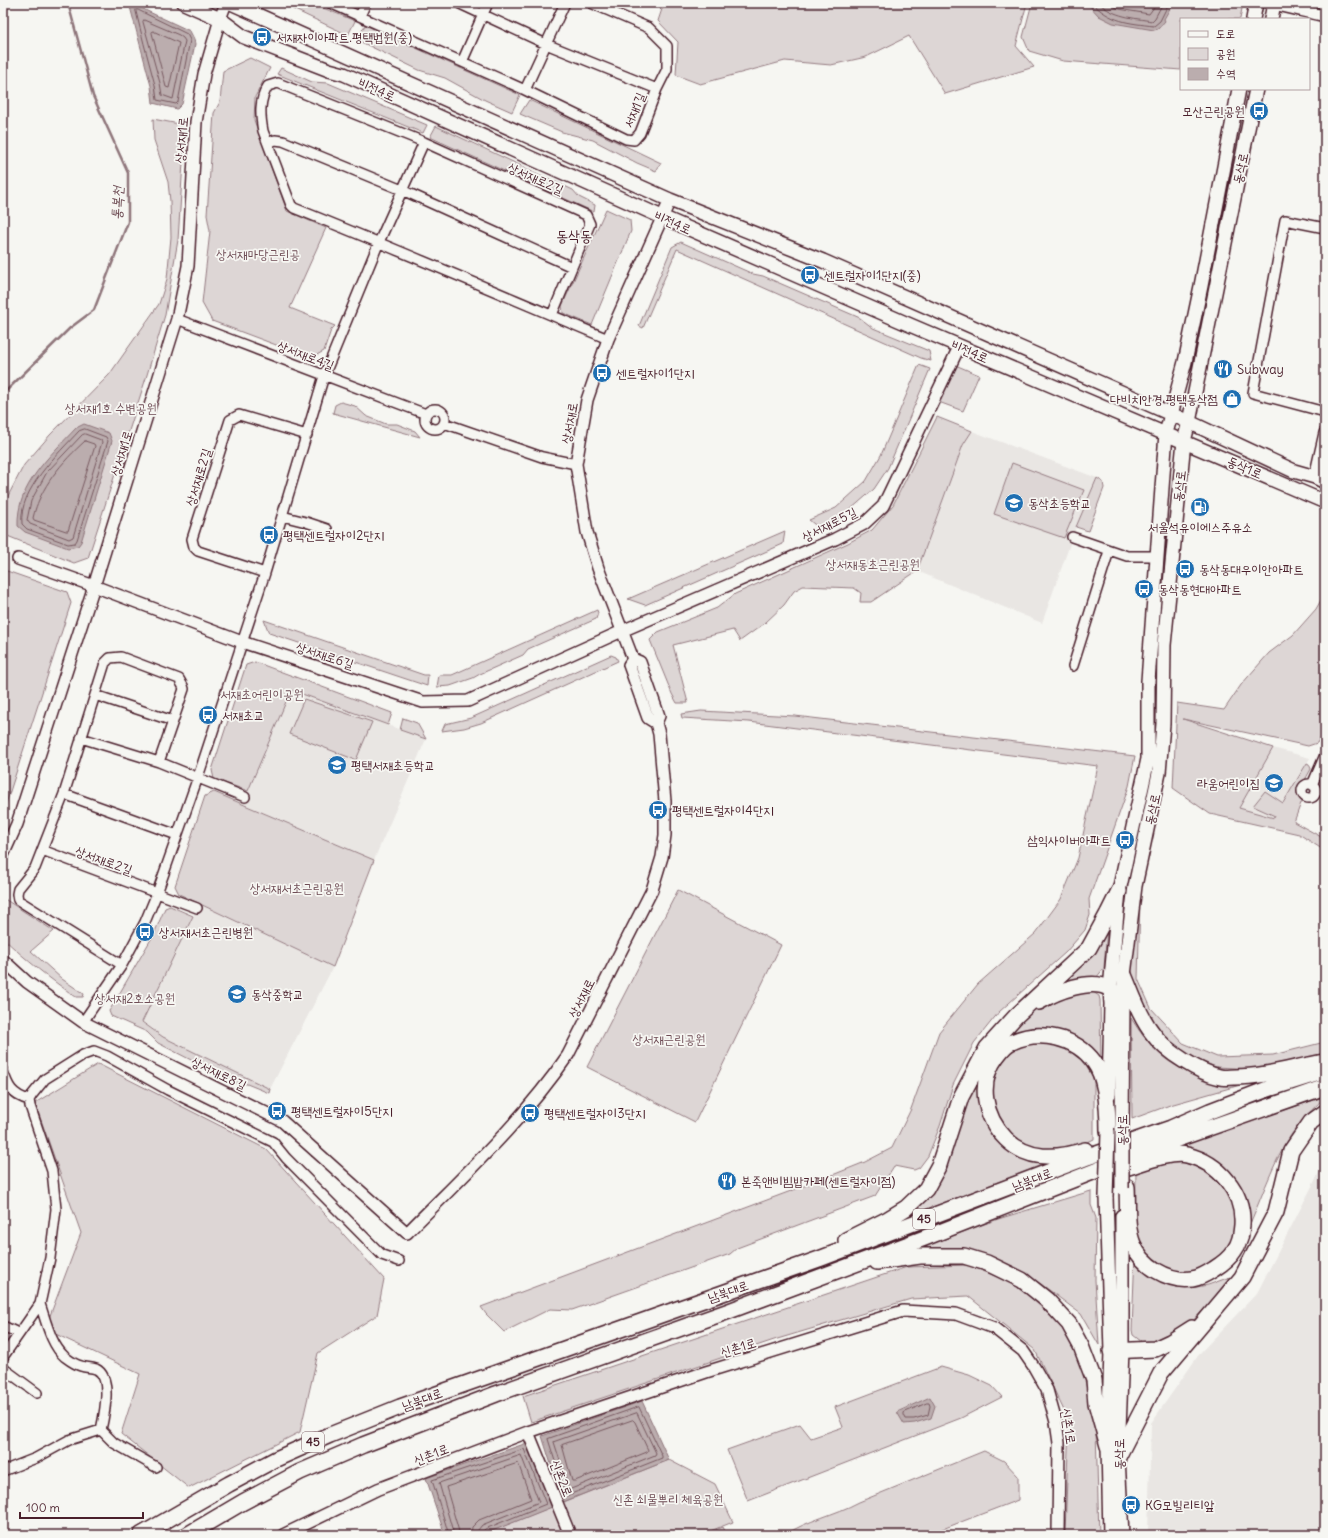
<svg xmlns="http://www.w3.org/2000/svg" width="1328" height="1538" font-family="Delius,'Poor Story',sans-serif">
<rect width="100%" height="100%" fill="#f6f6f2"/>
<filter id="ink" filterUnits="userSpaceOnUse"><feTurbulence type="fractalNoise" baseFrequency=".025" numOctaves="2"/><feDisplacementMap in="SourceGraphic" scale="8" xChannelSelector="R" yChannelSelector="G"/><feConvolveMatrix kernelMatrix="1 2 1 2 8 2 1 2 1" color-interpolation-filters="sRGB"/></filter>
<g filter="url(#ink)">
<!-- built -->
<path fill="#e9e6e3" d="M972 431 1097 478 1076 527 1042 623 917 571 963 445Z
M291 690 426 739 374 860 243 804Z
M1273 748 1310 758 1274 818 1239 808Z
M199 904 333 967 270 1089 163 1037 142 1021Z
M1325 1161V1535H1148L1151 1423 1200 1353 1257 1293Z"/>
<!-- green -->
<path fill="#ddd6d5" stroke="#947a80" d="M280 3H311L355 21 348 35Z
M664 3H1027L1016 46 1034 67 945 94 909 36 866 57 831 65 785 61 700 84 676 75 678 42 658 21Z
M1032 3H1243L1240 19H1181V70L1063 61 1029 51 1023 37Z
M365 25 520 95 512 112 485 100 445 78 419 70 357 40Z
M250 58 270 68 255 97 254 120 287 211 326 228 290 308 335 326 331 330 324 351 311 358 212 321 202 303 210 231 207 215 214 113 220 102 223 71Z
M281 68 312 82 328 83 427 125 423 133 277 74Z
M529 100 661 163 656 171 637 163 593 140 562 132 520 114Z
M153 119 179 124 185 131 178 240 165 315 146 378 88 558 74 563 5 535 7 498 24 465 50 435 109 375 159 304 167 279 171 237 170 201 168 182 154 140Z
M436 126 573 190 579 197 595 205 594 212 430 137Z
M606 209 630 220 631 231 592 325 563 313 562 306Z
M681 242 753 274 763 276 860 318 873 328 929 351 931 361 921 358 677 249 643 328 639 326 672 247Z
M953 364 979 375 963 411 936 401Z
M919 365 930 369 888 468 874 489 842 517 819 528 809 520 836 508 866 481 881 455Z
M341 402 355 406 366 416 386 424H397L415 431 420 437 333 413 335 405Z
M937 417 972 431 963 445 917 571 871 602H860L861 593 854 588 803 586 794 591 784 605 765 623 740 641 733 630 673 645 688 703H677L672 694 650 640 658 632 717 608 735 594 848 543 872 530 893 505Z
M1012 463 1084 490 1064 538 994 514Z
M1097 478 1103 482 1104 488 1088 531 1076 527Z
M785 531 783 544 645 605 628 599Z
M4 570 67 592 71 603 3 813V590Z
M1325 593V630L1323 634 1325 640V732L1321 736 1317 743 1308 746 1183 719 1273 748 1239 808 1274 818 1275 816 1253 806 1265 791 1283 803 1307 763 1309 764 1311 769 1300 789C1301 796 1303 798 1310 801L1301 803 1294 822 1325 839V851L1299 834 1210 814 1173 788 1177 703 1224 710 1241 685 1269 653 1293 635 1316 609Z
M597 610 598 613 596 619 528 649 523 655 480 674 473 678 450 686 437 687 439 675H452Z
M264 620 424 675H428L427 686 269 633Z
M611 655 616 657 618 661 481 723 464 728 442 731 445 724 471 718Z
M255 662 392 713 388 725 291 690 248 791 214 779 212 770 246 665Z
M304 699 372 722 356 760 289 734Z
M701 711 795 716 1135 756 1129 786 1089 899 1090 915 1085 930 1066 952 999 1012 974 1043 953 1085 940 1126 928 1156 919 1168 914 1170 894 1166 875 1196 737 1248 730 1254 572 1310 550 1309 504 1332 486 1314 481 1307 815 1182 865 1162 892 1148 911 1109 939 1032 978 984 1036 933 1061 899 1078 858 1098 766 749 722 682 718 681 714Z
M403 718 417 723 426 739 400 730Z
M214 792 374 860 333 967 179 894 175 886 205 796Z
M678 890 781 945 695 1122 587 1067Z
M3 898 54 931 31 951 62 979 84 994 83 997H76C50 979 26 960 3 938Z
M1140 899 1138 979 1151 1008 1183 1043 1217 1057 1273 1055 1325 1042V1054L1251 1069 1216 1067 1179 1052 1151 1023 1131 973Z
M170 906 193 916 142 1022 163 1037 270 1089 269 1093 247 1084 236 1083 158 1043 147 1032 111 1016 109 1011 111 1008 154 934 165 908Z
M1107 928 1104 968 1096 978 1055 988Z
M1082 990 1093 992 1099 996 1100 1000 1101 1070 1089 1052 1077 1042 1054 1032 1040 1031H1028L1010 1038 997 1049 987 1064 978 1092 986 1119 1004 1144 1014 1153 1031 1160 1052 1161 896 1221 911 1210 932 1189 947 1164 955 1130 964 1103 987 1057 1008 1033 1040 1005 1062 994Z
M1131 1018C1148 1045 1166 1066 1198 1075 1215 1079 1234 1080 1251 1082L1170 1105 1132 1119Z
M1054 1041 1080 1056 1094 1079V1139L1071 1150 1041 1151 1025 1145 1010 1135 996 1120 989 1097 993 1068 1018 1044Z
M98 1064 266 1149 384 1279 377 1315 318 1353 300 1432 189 1488 121 1434 140 1374 45 1329 81 1233 35 1103Z
M1323 1097H1325C1316 1106 1307 1114 1299 1124 1276 1153 1264 1192 1249 1226L1242 1197 1175 1147Z
M1174 1161 1204 1167 1229 1189 1238 1221 1230 1249 1203 1271 1177 1274 1146 1256 1135 1231 1136 1171Z
M1091 1191V1205L1096 1218 1095 1280 1099 1345 1081 1314 1041 1284 1022 1272 917 1249 998 1219Z
M1135 1252 1180 1286 1191 1288 1208 1285 1230 1277 1210 1303 1184 1330 1146 1345 1133 1335 1132 1330Z
M968 1265 1018 1285 1068 1333 1082 1367 1096 1429 1099 1535H1065L1069 1421 1035 1350 968 1296 911 1299 774 1340 531 1422 523 1396 907 1267Z
M941 1367 969 1375 992 1386 1002 1397 961 1418 748 1501 727 1450 800 1424 811 1438 843 1427 835 1407Z
M984 1451 1004 1461 1018 1476V1500L927 1535H785C807 1520 835 1515 859 1502Z
M669 1460 715 1484 733 1522 700 1535H481Z
M723 1527 727 1535H702Z"/>
<!-- water -->
<path fill="#bbadae" stroke="#8e747a" d="M129 3H136L145 10 190 31 194 39 195 44 182 104 177 109 153 103 151 86Z
M1087 3H1173L1164 19 1165 21 1158 29 1154 30 1113 23 1099 16Z
M84 424 109 433 112 441 81 542 78 546 68 548 25 532 18 526C16 485 51 455 76 428Z
M930 1397 935 1406 931 1418 915 1423 904 1424 897 1412Z
M642 1401 669 1460 563 1502 542 1436Z
M527 1443 552 1507 482 1535H445L426 1478Z"/>
<g fill="none" stroke-linecap="round" stroke-linejoin="round">
<!-- shore -->
<path stroke="#77585f" stroke-width="1" d="M1092 3C1111 22 1128 23 1154 26L1160 21 1169 3
M1099 3C1113 17 1134 18 1152 21L1155 18 1163 3
M1108 3 1119 9 1149 14 1157 3
M136 10H138L181 31 187 34 190 40 178 102 176 104 157 100 155 85 144 44Z
M144 20 179 35 183 38 185 41 173 99 162 95 160 83 143 22Z
M153 31 179 43 169 88 166 87 152 33Z
M85 429 106 437 108 441 77 540 75 543 68 544 27 529 22 524C18 490 58 454 79 431Z
M85 434 101 440 102 442 73 537 69 539 30 524 27 520 31 501 47 472 82 435Z
M85 441 94 444 95 446 68 531H66L34 520 33 518C40 487 62 462 85 441Z
M927 1403H929L930 1406 928 1415 914 1419H906L904 1415V1413Z
M639 1407 662 1456V1458L566 1496 548 1439Z
M637 1413 656 1453 655 1455 571 1489H569L554 1442Z
M633 1420 635 1422 648 1450 647 1452 575 1481H572L562 1445Z
M449 1535 432 1480 524 1449 546 1504 485 1529 482 1532V1535
M454 1535 439 1483 521 1455 539 1502 482 1525 478 1530 477 1535
M460 1535 446 1487 518 1463 531 1499 479 1520 472 1527 471 1535"/>
<!-- stream -->
<path stroke="#8e747a" stroke-width="2.5" d="M3 394 70 328 94 310 128 222V173L93 96 68 3"/>
<!-- minor casing -->
<g stroke="#4a1f2b" stroke-width="12">
<path id="minor" d="M330 3 525 90 626 139 634 140 640 133 657 89 667 69V46L649 28 591 3
M458 3 546 44 657 89
M360 16 366 3
M462 62 488 3
M525 90 565 3
M268 143 275 140 283 141 402 190 572 267
M1325 228 1285 220 1253 393 1325 412
M552 315 590 224 586 215 424 142 278 83 268 86C259 100 260 115 263 131L291 205 294 208C399 250 503 295 608 339
M177 319 426 414
M425 419a10 10 0 1 1 20 0a10 10 0 1 1-20 0Z
M444 423 542 457 576 464
M282 516 306 522 327 529
M1072 537 1127 556H1157
M265 573 198 551 194 547 192 539 230 420 239 415 307 435
M1073 666 1109 551
M95 695 173 721
M81 738 159 762 245 797
M1302 791a7 7 0 1 1 14 0a7 7 0 1 1-14 0Z
M1312 785 1325 755
M64 794 177 835
M42 850 197 908
M122 965 18 900 17 894 18 889 35 868 64 794 105 663 110 658 121 657 179 679 183 686 184 689 159 762
M83 1022 122 965 145 922 157 893 198 777 265 573 324 376 379 242 424 142
M3 1071C8 1087 12 1095 29 1100
M40 1304C46 1321 51 1345 65 1357 69 1360 76 1365 81 1366 86 1368 91 1367 96 1369 113 1377 104 1416 101 1430L114 1443 156 1467
M3 1326 18 1333
M3 1357 40 1304 50 1258 56 1209 52 1171 30 1106 29 1100 32 1095 45 1079 83 1055 94 1051 107 1056 168 1090 273 1142 286 1158 382 1255 399 1261
M3 1368 37 1393
M3 1471 36 1458 69 1440 101 1430"/>
</g>
<!-- tertiary casing -->
<g stroke="#4a1f2b" stroke-width="14">
<path id="tertiary" d="M1269 3 1325 16
M1315 477 1325 433
M18 559 94 586 242 642 423 702 468 701 622 631 835 539 864 524 883 506 959 347
M633 659 629 665 648 718 656 723
M3 855 17 824 94 586 177 319 188 266 196 122 204 74 220 19 226 3
M3 960 27 982 83 1022 282 1121 407 1233C463 1176 523 1121 568 1055L652 890 662 857 665 835V801L659 734 656 723 659 716 640 662 633 659 598 568 587 532 576 464 587 400 608 339 670 200
M528 1432 570 1535
M283 1535 378 1489 528 1432 706 1372 903 1311 956 1314 994 1328 1023 1351 1034 1367 1047 1390 1056 1422 1059 1443 1058 1535"/>
</g>
<!-- secondary casing -->
<g stroke="#4a1f2b" stroke-width="16">
<path id="secondary" d="M184 3 220 19 244 37 329 70 344 74 662 217 910 325 1325 502
M231 3 670 200 823 261 1189 422 1294 471 1315 477 1325 482
M1253 19 1256 3
M1271 19 1274 3
M1109 1094 1111 1004 1110 989 1119 891 1148 759V681L1166 433 1185 362 1201 286 1239 89
M1122 1128 1123 1003 1124 975 1135 886 1159 773 1163 724 1164 645 1184 441 1189 422 1256 89
M1106 1197 1111 1351 1108 1446 1110 1535
M1122 1535 1118 1457 1122 1349V1216"/>
</g>
<!-- trunk casing -->
<g stroke="#4a1f2b" stroke-width="18">
<path id="trunk" d="M1124 975C1133 996 1140 1018 1154 1035 1165 1051 1200 1073 1220 1077 1224 1078 1230 1077 1235 1077 1265 1077 1295 1067 1325 1062
M1039 1002C1055 992 1092 977 1110 989 1115 992 1119 999 1123 1003
M1085 1150C1057 1159 1028 1161 1006 1139 984 1117 977 1082 997 1056 1001 1051 1006 1044 1012 1042 1039 1029 1076 1037 1094 1062 1107 1079 1108 1111 1108 1132
M1122 1169C1140 1164 1168 1151 1187 1155 1219 1163 1244 1192 1242 1225 1241 1235 1240 1243 1234 1251 1229 1259 1222 1264 1214 1269 1208 1273 1199 1278 1192 1279 1168 1282 1142 1266 1133 1244 1126 1227 1128 1205 1127 1187
M846 1240 888 1219 906 1208 926 1189 939 1165 961 1097 987 1048 1016 1016 1089 948 1108 913 1119 891
M877 1262 920 1256H964L987 1263 1022 1280 1047 1300 1069 1324 1081 1346 1094 1380 1096 1403 1108 1446
M1111 1351 1155 1349 1170 1342 1192 1328
M1118 1457 1161 1373 1242 1277 1276 1212 1291 1151 1311 1122 1325 1112
M141 1535 229 1484 276 1459 330 1435 400 1407 819 1259 1085 1158 1171 1128 1210 1111 1265 1090 1325 1071
M187 1535 243 1502 300 1472 363 1445 496 1394 729 1311 922 1239 1169 1142 1325 1087"/>
</g>
<!-- minor -->
<use href="#minor" stroke="#f6f6f2" stroke-width="9"/>
<!-- tertiary -->
<use href="#tertiary" stroke="#f6f6f2" stroke-width="11"/>
<!-- secondary -->
<use href="#secondary" stroke="#f6f6f2" stroke-width="13"/>
<!-- trunk -->
<use href="#trunk" stroke="#f6f6f2" stroke-width="15"/>
<!-- secondary-bridge casing -->
<g stroke="#4a1f2b" stroke-width="16" stroke-linecap="butt">
<path id="secondary-bridge" d="M1122 1128V1188
M1106 1197 1108 1132"/>
</g>
<!-- secondary-bridge -->
<use href="#secondary-bridge" stroke="#f6f6f2" stroke-width="13"/>
</g>
</g>
<!-- icons -->
<defs>
<g id="bus-disc" transform="scale(1)"><circle r="9.5" fill="#1f6fb2" stroke="#f6f6f2"/><path d="M-5-6H5V4H4V6H2V4H-2V6H-4V4H-5ZM-3.5-4V0h7V-4ZM-3.5 1.2v1.5H-2V1.2ZM2 1.2v1.5H3.5V1.2Z" fill="#fff"/></g>
<g id="restaurant-disc" transform="scale(1)"><circle r="9.5" fill="#1f6fb2" stroke="#f6f6f2"/><path d="M-5-6h1v4h1v-4h1v4h1v-4h1v5L-1.5 .5V6h-2V.5L-5-1ZM5-6V6H3V1.5H1.5Q1.5-4 5-6Z" fill="#fff"/></g>
<g id="shop-disc" transform="scale(1)"><circle r="9.5" fill="#1f6fb2" stroke="#f6f6f2"/><path d="M-5-2.5h2.3a2.7 3.5 0 0 1 5.4 0H5L5.5 6h-11ZM-1.5-2.5h3a1.5 2.3 0 0 0-3 0Z" fill="#fff"/></g>
<g id="school-disc" transform="scale(1)"><circle r="9.5" fill="#1f6fb2" stroke="#f6f6f2"/><path d="M0-5L7-2L0 1L-7-2ZM-4 1L0 2.5L4 1V4Q0 6-4 4Z" fill="#fff"/></g>
<g id="fuel-disc" transform="scale(1)"><circle r="9.5" fill="#1f6fb2" stroke="#f6f6f2"/><path d="M-5.5-6h7V0h2V4h1.3V-2.5L3-4.5l.8-.8L6-3V5H2.5V1h-1V6h-7ZM-4.2-4.7v3.2H.2V-4.7Z" fill="#fff"/></g>
</defs>
<g fill-rule="evenodd">
<use href="#bus-disc" x="262" y="37"/>
<use href="#bus-disc" x="1259" y="111"/>
<use href="#bus-disc" x="810" y="275"/>
<use href="#restaurant-disc" x="1223" y="369"/>
<use href="#bus-disc" x="602" y="373"/>
<use href="#shop-disc" x="1232" y="399"/>
<use href="#school-disc" x="1014" y="503"/>
<use href="#fuel-disc" x="1200" y="507"/>
<use href="#bus-disc" x="269" y="535"/>
<use href="#bus-disc" x="1185" y="569"/>
<use href="#bus-disc" x="1144" y="589"/>
<use href="#bus-disc" x="208" y="715"/>
<use href="#school-disc" x="337" y="765"/>
<use href="#school-disc" x="1274" y="783"/>
<use href="#bus-disc" x="658" y="810"/>
<use href="#bus-disc" x="1125" y="840"/>
<use href="#bus-disc" x="145" y="932"/>
<use href="#school-disc" x="237" y="994"/>
<use href="#bus-disc" x="277" y="1111"/>
<use href="#bus-disc" x="530" y="1113"/>
<use href="#restaurant-disc" x="727" y="1181"/>
<use href="#bus-disc" x="1131" y="1505"/>
</g>
<g text-anchor="middle" stroke-width="3.5" stroke-linejoin="round" paint-order="stroke">
<!-- shield labels -->
<g fill="#f6f6f2" stroke="#7e6067" stroke-width="1">
<rect x="913" y="1209" width="22" height="20" rx="3"/>
<rect x="302" y="1432" width="22" height="20" rx="3"/>
</g>
<g font-size="12" font-weight="bold" fill="#4a1f2b">
<text x="924" y="1223">45</text>
<text x="313" y="1446">45</text>
</g>
<!-- poi labels -->
<g font-size="13" fill="#4a1f2b" stroke="#f6f6f2" text-anchor="start">
<text x="276" y="42">서재자이아파트.평택법원(중)</text>
<text x="1245" y="116" text-anchor="end">모산근린공원</text>
<text x="824" y="280">센트럴자이1단지(중)</text>
<text x="1237" y="374">Subway</text>
<text x="616" y="378">센트럴자이1단지</text>
<text x="1218" y="404" text-anchor="end">다비치안경 평택동삭점</text>
<text x="1028" y="508">동삭초등학교</text>
<text x="1200" y="532" text-anchor="middle">서울석유이에스주유소</text>
<text x="283" y="540">평택센트럴자이2단지</text>
<text x="1199" y="574">동삭동대우이안아파트</text>
<text x="1158" y="594">동삭동현대아파트</text>
<text x="222" y="720">서재초교</text>
<text x="351" y="770">평택서재초등학교</text>
<text x="1260" y="788" text-anchor="end">라움어린이집</text>
<text x="672" y="815">평택센트럴자이4단지</text>
<text x="1111" y="845" text-anchor="end">삼익사이버아파트</text>
<text x="159" y="937">상서재서초근린병원</text>
<text x="251" y="999">동삭중학교</text>
<text x="291" y="1116">평택센트럴자이5단지</text>
<text x="544" y="1118">평택센트럴자이3단지</text>
<text x="741" y="1186">본죽앤비빔밥카페(센트럴자이점)</text>
<text x="1145" y="1510">KG모빌리티앞</text>
</g>
<!-- street labels -->
<g font-size="13" fill="#4a1f2b" stroke="#f6f6f2">
<text transform="translate(377 89) rotate(24)" y="5">비전4로</text>
<text transform="translate(634 110) rotate(-68)" y="5">서재1길</text>
<text transform="translate(181 140) rotate(-85)" y="5">상서재1로</text>
<text transform="translate(1240 168) rotate(-78)" y="5">동삭로</text>
<text transform="translate(536 178) rotate(24)" y="5">상서재로2길</text>
<text transform="translate(673 222) rotate(24)" y="5">비전4로</text>
<text transform="translate(970 351) rotate(23)" y="5">비전4로</text>
<text transform="translate(306 355) rotate(21)" y="5">상서재로4길</text>
<text transform="translate(569 423) rotate(-80)" y="5">상서재로</text>
<text transform="translate(121 453) rotate(-73)" y="5">상서재1로</text>
<text transform="translate(1245 467) rotate(23)" y="5">동삭1로</text>
<text transform="translate(198 477) rotate(-73)" y="5">상서재로2길</text>
<text transform="translate(1179 486) rotate(-84)" y="5">동삭로</text>
<text transform="translate(829 524) rotate(-27)" y="5">상서재로5길</text>
<text transform="translate(325 655) rotate(18)" y="5">상서재로6길</text>
<text transform="translate(1152 809) rotate(-78)" y="5">동삭로</text>
<text transform="translate(104 860) rotate(20)" y="5">상서재로2길</text>
<text transform="translate(581 998) rotate(-63)" y="5">상서재로</text>
<text transform="translate(219 1073) rotate(26)" y="5">상서재로8길</text>
<text transform="translate(1122 1130) rotate(-90)" y="5">동삭로</text>
<text transform="translate(1032 1179) rotate(-21)" y="5">남북대로</text>
<text transform="translate(728 1291) rotate(-19)" y="5">남북대로</text>
<text transform="translate(738 1347) rotate(-17)" y="5">신촌1로</text>
<text transform="translate(422 1399) rotate(-20)" y="5">남북대로</text>
<text transform="translate(1069 1426) rotate(81)" y="5">신촌1로</text>
<text transform="translate(431 1454) rotate(-21)" y="5">신촌1로</text>
<text transform="translate(1119 1454) rotate(-90)" y="5">동삭로</text>
<text transform="translate(562 1478) rotate(68)" y="5">신촌2로</text>
</g>
<!-- park labels -->
<g font-size="13" fill="#6f4d56" stroke="#f6f6f2">
<text x="258" y="259">상서재마당근린공</text>
<text x="111" y="413">상서재1호 수변공원</text>
<text x="873" y="569">상서재동초근린공원</text>
<text x="262" y="699">서재초어린이공원</text>
<text x="297" y="893">상서재서초근린공원</text>
<text x="135" y="1003">상서재2호소공원</text>
<text x="669" y="1044">상서재근린공원</text>
<text x="668" y="1504">신촌 쇠물뿌리 체육공원</text>
</g>
<!-- water labels -->
<g font-size="14" font-style="italic" fill="#6c4a52" stroke="#f6f6f2">
<text transform="translate(117 203) rotate(-87)" y="5">통복천</text>
</g>
<!-- quarter labels -->
<g font-size="15" fill="#4a1f2b" stroke="#f6f6f2">
<text x="574" y="241">동삭동</text>
</g>
</g>
<!-- margin -->
<rect width="1328" height="1538" fill="none" stroke="#f6f6f2" stroke-width="16"/>
<rect x="8" y="8" width="1312" height="1522" fill="none" stroke="#4a1f2b" stroke-width="1.5" filter="url(#ink)"/>
<!-- legend -->
<rect x="1180" y="18" width="130" height="72" fill="#f6f6f2" stroke="#b1a0a2"/>
<rect x="1188" y="31" width="20" height="6" fill="#f6f6f2" stroke="#b1a0a2"/>
<text x="1216" y="38" font-size="12" fill="#4a1f2b">도로</text>
<rect x="1188" y="48" width="20" height="12" fill="#ddd6d5" stroke="#b1a0a2"/>
<text x="1216" y="58" font-size="12" fill="#4a1f2b">공원</text>
<rect x="1188" y="68" width="20" height="12" fill="#bbadae" stroke="#b1a0a2"/>
<text x="1216" y="78" font-size="12" fill="#4a1f2b">수역</text>
<!-- scale -->
<path d="M20 1512v6h123v-6" fill="none" stroke="#4a1f2b" stroke-width="2"/>
<text x="26" y="1512" font-size="12" fill="#4a1f2b" stroke="#f6f6f2" stroke-width="3" paint-order="stroke">100 m</text>
</svg>
